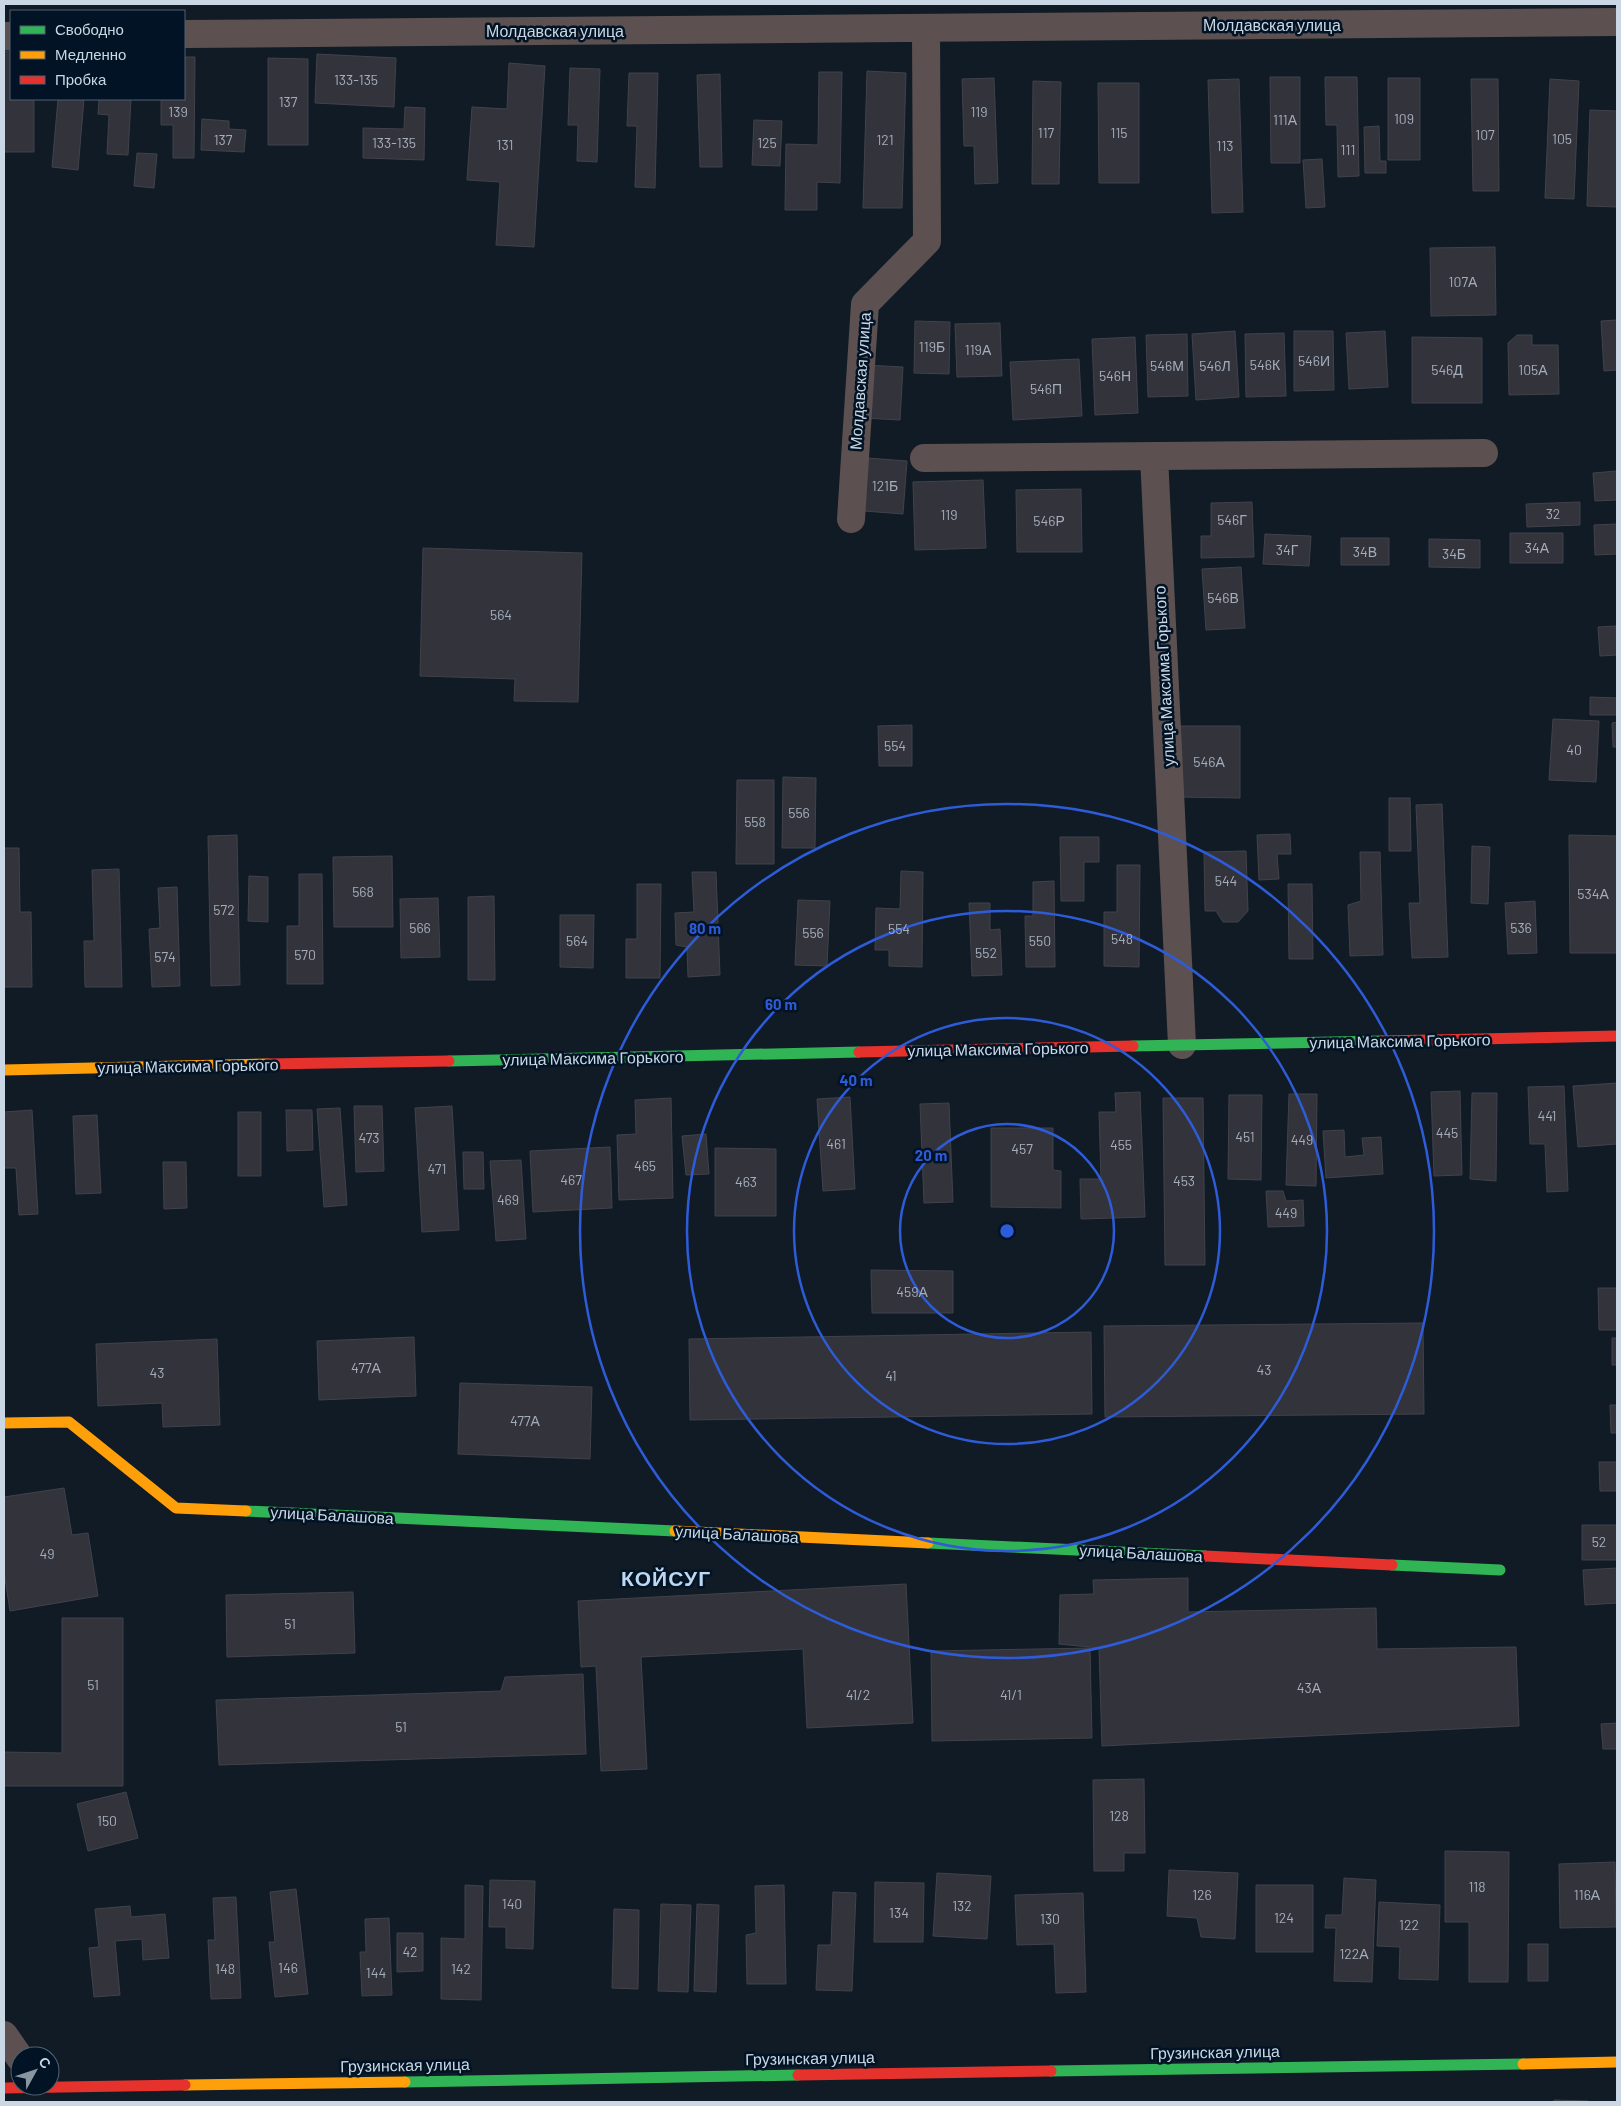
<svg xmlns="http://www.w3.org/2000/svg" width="1621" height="2106" font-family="Barlow,sans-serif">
<rect width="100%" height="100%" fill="#101b25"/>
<!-- building -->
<path fill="#33333c" stroke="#41424a" d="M4 51H11V99H34V152H4Z
M317 54 396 58 394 107 315 103Z
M184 57H195L194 158H173V125H161V99H184Z
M268 58 308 59V145H268Z
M509 63 545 66 534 247 496 245 500 182 467 180 472 107 507 109Z
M570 68 600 69 597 162 577 161 578 125H568Z
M867 71 906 73 902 208H863Z
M819 72H842L840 183 817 182V210H785L786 144 818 145Z
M629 73H658L655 188 635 187 637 126H627Z
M720 74 722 167H700L697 75Z
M1270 77H1300V163H1271Z
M1325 77H1357L1359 176 1338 177 1337 125H1326Z
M994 78 998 183 975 184 974 146H964L962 79Z
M1388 78H1420V160H1388Z
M1239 79 1243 212 1212 213 1208 80Z
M1471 79H1498L1499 191H1473Z
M1550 79 1579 81 1574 199 1545 198Z
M1033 81 1061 82 1059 184H1032Z
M1098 83H1139V183H1099Z
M58 99H84L78 170 52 167Z
M99 99H131L128 155 107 154 109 115 98 114Z
M405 107 425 108 424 160 363 158V128L404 129Z
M1590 110 1617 111V207L1587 206Z
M202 119 229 121V129L246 130 244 152 201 150Z
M754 120 782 121 780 166 752 165Z
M1379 126 1380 161H1386V173H1365L1364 127Z
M137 153 157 154 154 188 134 186Z
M1322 159 1325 207 1306 208 1303 160Z
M1495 247 1496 315 1431 316 1430 248Z
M1617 320V370L1604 371 1601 321Z
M915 321 950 322 949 374 914 373Z
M1000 323 1002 376 957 377 955 324Z
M1235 331 1239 397 1196 400 1192 334Z
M1294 331H1333L1334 390 1294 391Z
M1385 331 1388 387 1349 389 1346 333Z
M1284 333 1286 396 1246 397 1245 334Z
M1187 334 1188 396 1148 397 1146 335Z
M1517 335H1532V345H1558L1559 394 1509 395 1508 343Z
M1135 337 1138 413 1095 415 1092 339Z
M1412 337 1482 338V403H1412Z
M1079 359 1082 416 1013 420 1010 362Z
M865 365 903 367 900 420 863 418Z
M868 458 907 461 903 514 864 511Z
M1617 471V500L1595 501 1593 473Z
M983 480 986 548 915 550 913 482Z
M1081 489 1082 552H1017L1016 490Z
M1252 502 1254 557 1201 558V536H1211V503Z
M1580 502V525L1527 527 1526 504Z
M1617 524V554L1595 555 1594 525Z
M1510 533H1563V563H1510Z
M1265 534 1311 536 1309 566 1263 564Z
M1341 538H1389V565H1341Z
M1429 539 1480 540V568L1429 567Z
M423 548 582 553 578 702 514 701 515 679 420 676Z
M1241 567 1245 628 1206 630 1202 569Z
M1616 626 1617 655 1600 656 1598 627Z
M1590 697 1617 698V715H1590Z
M1553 719 1599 721 1596 782 1549 780Z
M1617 722V747H1613L1612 723Z
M912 725V766H879L878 726Z
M1178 726H1240V798L1178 797Z
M783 777 816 778 815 848H782Z
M737 780H774V864H736Z
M1389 798H1410L1411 851H1389Z
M1442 804 1448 957 1412 958 1409 903H1420L1416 805Z
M1290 834 1291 854H1277L1279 879 1259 880 1257 835Z
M237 835 240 985 211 986 208 836Z
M1569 835 1617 836V953H1570Z
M1060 837H1099V862H1084V901H1061Z
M1472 846 1490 847 1488 904 1471 903Z
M4 848H19L20 912H31L32 987H4Z
M1246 851 1248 911 1238 922H1223L1216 911H1205L1204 852Z
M1360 852H1380L1383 955 1350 956 1348 905 1361 901Z
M392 856 393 927H334L333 857Z
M1117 865H1140L1139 967 1104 966V912H1117Z
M119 869 122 987H85L84 941H94L92 870Z
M901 871 923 872 922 967 889 966V950H875L876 908 900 909Z
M692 872H716L720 975 688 977 687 947 676 945 675 913 694 912Z
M299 874H322L323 984H287V926H299Z
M249 876 268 877V922L248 921Z
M1054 881 1055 967H1026L1025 916H1033V882Z
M637 884H661L660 978H626V939H637Z
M1288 884H1312L1313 959H1289Z
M177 887 180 986 152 987 149 929 160 928 158 888Z
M494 896 495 980H468V897Z
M438 898 440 957 401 958 400 899Z
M798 900 830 901 827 966 795 965Z
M1535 901 1537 953 1508 954 1505 903Z
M969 903H990V930L1000 929 1002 975 972 976Z
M560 915H594L593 968 560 967Z
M1617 1083V1144L1578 1147 1573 1086Z
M1564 1086 1568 1191 1547 1192 1545 1144H1530L1528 1087Z
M1460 1091 1462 1175 1434 1176 1431 1092Z
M1140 1092 1145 1217 1081 1219 1080 1179H1101L1099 1112H1116L1115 1093Z
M1472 1093H1497L1496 1181 1470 1179Z
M1289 1094H1317L1316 1186 1286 1185Z
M1229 1095H1262L1261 1180 1228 1179Z
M850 1097 855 1189 823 1191 817 1099Z
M671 1098 673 1198 619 1200 617 1135 636 1134 635 1100Z
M1163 1098H1203L1205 1265H1165Z
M949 1103 953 1202 924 1203 920 1104Z
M354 1106H382L384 1171 356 1172Z
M452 1106 459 1230 422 1232 415 1108Z
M340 1108 347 1205 324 1207 317 1109Z
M32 1110 38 1214 19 1215 16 1168H4V1112Z
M286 1110H312L313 1150 287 1151Z
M238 1112H261V1176H238Z
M97 1115 101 1193 76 1194 73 1116Z
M991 1128H1053V1170L1061 1171V1208L991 1207Z
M1344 1130 1345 1157 1364 1155 1362 1138 1381 1137 1383 1174 1326 1178 1323 1131Z
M706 1134 709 1174 686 1175 682 1136Z
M610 1147 612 1208 533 1212 530 1151Z
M715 1148 776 1149V1216H715Z
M463 1152H483L484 1189H464Z
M521 1160 526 1239 496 1241 490 1161Z
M163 1162H186L187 1208 164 1209Z
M1266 1191H1283L1286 1201 1303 1200 1304 1226 1268 1227Z
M871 1270 953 1271V1313H872Z
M1598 1288H1617V1330H1599Z
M1423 1323 1424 1414 1105 1417 1104 1326Z
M1091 1332 1092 1414 690 1420 689 1339Z
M414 1337 416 1396 319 1400 317 1341Z
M1612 1338H1617V1365H1612Z
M217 1339 220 1425 163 1427 162 1403 98 1406 96 1344Z
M460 1383 592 1387 590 1459 458 1454Z
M1610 1405H1617V1433H1611Z
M1599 1462H1617V1491H1600Z
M64 1488 72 1535 88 1533 98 1596 10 1611 4 1572V1497Z
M1582 1525H1617V1560H1582Z
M1617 1568V1603L1585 1605 1583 1570Z
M1188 1578V1612L1376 1608 1377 1649 1516 1647 1519 1726 1102 1746 1099 1648 1059 1644 1060 1595 1094 1594 1093 1580Z
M906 1584 913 1723 807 1728 803 1649 641 1657 647 1769 601 1771 596 1666 581 1667 578 1601Z
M353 1592 355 1653 227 1657 226 1595Z
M62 1618H123V1786H4V1752L62 1753Z
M1090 1648 1092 1738 932 1741 931 1651Z
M583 1674 586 1754 219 1765 216 1700 501 1691 505 1677Z
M1617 1723V1749H1603L1601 1724Z
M1144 1779 1145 1853H1124V1871H1094L1093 1780Z
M126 1792 138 1838 88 1851 77 1804Z
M1445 1851 1509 1852 1508 1982H1469V1922H1445Z
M1615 1862 1616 1927 1560 1928 1559 1864Z
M1169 1870 1238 1873 1235 1939 1201 1937 1197 1918 1167 1916Z
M937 1873 991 1876 987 1939 933 1936Z
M1344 1878 1376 1880 1372 1982 1334 1981 1336 1928H1325L1326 1915H1342Z
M490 1880 535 1881 533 1949 506 1948V1927H489Z
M875 1882 924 1883 923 1942H874Z
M465 1885 483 1886 481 2000 441 1999V1938L465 1939Z
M784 1885 786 1984H747L746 1935 756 1933 755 1886Z
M1256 1885H1313V1952H1256Z
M296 1889 308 1994 275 1997 269 1942H275L270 1892Z
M833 1892 856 1893 852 1991 816 1990 818 1945H831Z
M1083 1893 1086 1992 1056 1993 1054 1944 1017 1945 1015 1895Z
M236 1897 241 1998 211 1999 208 1940H215L213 1898Z
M1379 1902 1440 1905 1438 1980 1399 1979 1400 1947 1377 1946Z
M661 1904 691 1905 688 1992 658 1991Z
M697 1904 719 1905 716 1992 694 1991Z
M130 1906 131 1917 165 1914 169 1958 143 1960 142 1939 115 1941 120 1995 94 1997 89 1948 99 1947 95 1909Z
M614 1909 639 1910 638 1989 612 1988Z
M389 1918 392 1995 362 1996 360 1952H366L365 1919Z
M397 1933H423V1971L397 1972Z
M1528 1944H1548V1981H1528Z
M1554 2100 1588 2101V2102H1554Z"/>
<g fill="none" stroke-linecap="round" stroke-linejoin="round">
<!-- street -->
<path stroke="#5c5150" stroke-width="28" d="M184 34 1617 22
M4 36H11
M1154 456 1182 1045
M924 458 1484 453
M851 519 865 304 927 241 926 28
M4 2035 20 2058"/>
<!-- fast -->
<path stroke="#30b455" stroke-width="11" d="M1133 1046 1382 1041
M449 1061 859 1052
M246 1511 675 1531
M928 1543 1205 1556
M1392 1565 1500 1570
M1051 2071 1523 2064
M405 2082 798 2075"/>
<!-- slow -->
<path stroke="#ff9f0a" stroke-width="11" d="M4 1070 268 1064
M4 1423 69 1422 176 1508 246 1511
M675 1531 928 1543
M1523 2064 1617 2062
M185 2085 405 2082"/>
<!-- jam -->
<path stroke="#e5322d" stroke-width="11" d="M1382 1041 1617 1036
M859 1052 1133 1046
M268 1064 449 1061
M1205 1556 1392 1565
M798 2075 1051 2071
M4 2088 185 2085"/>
</g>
<!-- distance rings -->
<g fill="none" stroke="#2e5cd9" stroke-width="2.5">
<circle cx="1007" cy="1231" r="107"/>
<circle cx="1007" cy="1231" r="213"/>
<circle cx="1007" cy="1231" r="320"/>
<circle cx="1007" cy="1231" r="427"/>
</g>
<g text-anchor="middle" stroke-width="5" stroke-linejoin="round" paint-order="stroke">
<!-- number labels -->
<g font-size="14" fill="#a4aeba">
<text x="356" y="85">133-135</text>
<text x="288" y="107">137</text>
<text x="178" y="117">139</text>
<text x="979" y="117">119</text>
<text x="1404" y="124">109</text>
<text x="1285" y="125">111А</text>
<text x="1046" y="138">117</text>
<text x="1119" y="138">115</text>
<text x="1485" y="140">107</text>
<text x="1562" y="144">105</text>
<text x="223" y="145">137</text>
<text x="885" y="145">121</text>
<text x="394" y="148">133-135</text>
<text x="767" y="148">125</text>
<text x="505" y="150">131</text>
<text x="1225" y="151">113</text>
<text x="1348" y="155">111</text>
<text x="1463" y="287">107А</text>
<text x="932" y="352">119Б</text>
<text x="978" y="355">119А</text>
<text x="1314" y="366">546И</text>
<text x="1265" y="370">546К</text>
<text x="1167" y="371">546М</text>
<text x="1215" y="371">546Л</text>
<text x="1447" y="375">546Д</text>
<text x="1533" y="375">105А</text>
<text x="1115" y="381">546Н</text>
<text x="1046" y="394">546П</text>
<text x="885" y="491">121Б</text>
<text x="1553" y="519">32</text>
<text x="949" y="520">119</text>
<text x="1232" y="525">546Г</text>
<text x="1049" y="526">546Р</text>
<text x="1537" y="553">34А</text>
<text x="1287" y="555">34Г</text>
<text x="1365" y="557">34В</text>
<text x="1454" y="559">34Б</text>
<text x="1223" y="603">546В</text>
<text x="501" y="620">564</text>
<text x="895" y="751">554</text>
<text x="1574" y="755">40</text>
<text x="1209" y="767">546А</text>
<text x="799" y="818">556</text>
<text x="755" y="827">558</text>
<text x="1226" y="886">544</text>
<text x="363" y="897">568</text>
<text x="1593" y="899">534А</text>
<text x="224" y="915">572</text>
<text x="420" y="933">566</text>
<text x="1521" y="933">536</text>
<text x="899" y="934">554</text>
<text x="813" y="938">556</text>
<text x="1122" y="944">548</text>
<text x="577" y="946">564</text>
<text x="1040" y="946">550</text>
<text x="986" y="958">552</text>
<text x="305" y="960">570</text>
<text x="165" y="962">574</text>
<text x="1547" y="1121">441</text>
<text x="1447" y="1138">445</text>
<text x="1245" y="1142">451</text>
<text x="369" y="1143">473</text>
<text x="1302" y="1145">449</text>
<text x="836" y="1149">461</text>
<text x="1121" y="1150">455</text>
<text x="1022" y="1154">457</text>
<text x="645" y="1171">465</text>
<text x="437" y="1174">471</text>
<text x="571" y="1185">467</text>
<text x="1184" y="1186">453</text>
<text x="746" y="1187">463</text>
<text x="508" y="1205">469</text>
<text x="1286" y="1218">449</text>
<text x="912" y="1297">459А</text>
<text x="366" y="1373">477А</text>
<text x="1264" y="1375">43</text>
<text x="157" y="1378">43</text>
<text x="891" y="1381">41</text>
<text x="525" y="1426">477А</text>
<text x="1599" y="1547">52</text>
<text x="47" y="1559">49</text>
<text x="290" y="1629">51</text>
<text x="93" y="1690">51</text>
<text x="1309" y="1693">43А</text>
<text x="858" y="1700">41/2</text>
<text x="1011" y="1700">41/1</text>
<text x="401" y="1732">51</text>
<text x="1119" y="1821">128</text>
<text x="107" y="1826">150</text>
<text x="1477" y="1892">118</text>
<text x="1202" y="1900">126</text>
<text x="1587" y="1900">116А</text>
<text x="512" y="1909">140</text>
<text x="962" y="1911">132</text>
<text x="899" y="1918">134</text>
<text x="1284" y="1923">124</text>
<text x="1050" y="1924">130</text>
<text x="1409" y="1930">122</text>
<text x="410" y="1957">42</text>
<text x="1354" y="1959">122А</text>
<text x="288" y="1973">146</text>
<text x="225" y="1974">148</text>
<text x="461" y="1974">142</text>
<text x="376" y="1978">144</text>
</g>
<!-- street labels -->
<g font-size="16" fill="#cad7e4" stroke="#011324">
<text x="1272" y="31">Молдавская улица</text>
<text x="555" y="37">Молдавская улица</text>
<text transform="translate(860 381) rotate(-86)" y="6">Молдавская улица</text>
<text transform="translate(1164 676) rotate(-93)" y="6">улица Максима Горького</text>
<text transform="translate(1400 1041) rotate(-1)" y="6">улица Максима Горького</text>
<text transform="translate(998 1049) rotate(-1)" y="6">улица Максима Горького</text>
<text transform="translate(593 1058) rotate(-1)" y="6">улица Максима Горького</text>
<text transform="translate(188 1066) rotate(-1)" y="6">улица Максима Горького</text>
<text transform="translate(332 1515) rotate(3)" y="6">улица Балашова</text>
<text transform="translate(737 1534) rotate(3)" y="6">улица Балашова</text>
<text transform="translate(1141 1553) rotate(3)" y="6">улица Балашова</text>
<text transform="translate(1215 2052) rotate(-1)" y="6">Грузинская улица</text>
<text transform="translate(810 2058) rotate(-1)" y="6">Грузинская улица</text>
<text transform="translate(405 2065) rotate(-1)" y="6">Грузинская улица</text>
</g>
<!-- district labels -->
<g font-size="21" font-weight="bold" letter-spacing="1" fill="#bdd7f0" stroke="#011324">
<text x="666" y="1586">КОЙСУГ</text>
</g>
</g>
<circle cx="1007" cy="1231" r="8" fill="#2e5cd9" stroke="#011324" stroke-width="2.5"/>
<g font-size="15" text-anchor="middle" font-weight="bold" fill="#2e5cd9" stroke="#011324" stroke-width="5" stroke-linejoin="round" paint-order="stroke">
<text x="705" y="934">80 m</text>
<text x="781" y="1010">60 m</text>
<text x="856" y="1086">40 m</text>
<text x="931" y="1161">20 m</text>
</g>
<!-- border -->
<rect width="1621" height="2106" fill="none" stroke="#cad7e4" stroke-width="10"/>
<!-- legend -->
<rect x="10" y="10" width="175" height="90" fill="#011324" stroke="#516171"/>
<rect x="20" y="26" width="25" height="8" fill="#30b455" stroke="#516171"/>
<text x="55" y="35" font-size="15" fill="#cad7e4">Свободно</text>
<rect x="20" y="51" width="25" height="8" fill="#ff9f0a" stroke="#516171"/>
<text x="55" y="60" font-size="15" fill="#cad7e4">Медленно</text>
<rect x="20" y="76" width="25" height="8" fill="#e5322d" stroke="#516171"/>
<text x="55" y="85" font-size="15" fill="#cad7e4">Пробка</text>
<!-- north arrow -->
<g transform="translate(35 2071) rotate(50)"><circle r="24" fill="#011324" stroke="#516171"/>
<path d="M0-4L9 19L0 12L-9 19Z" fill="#8995a1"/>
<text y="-8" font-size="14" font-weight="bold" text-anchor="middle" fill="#cad7e4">С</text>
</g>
</svg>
